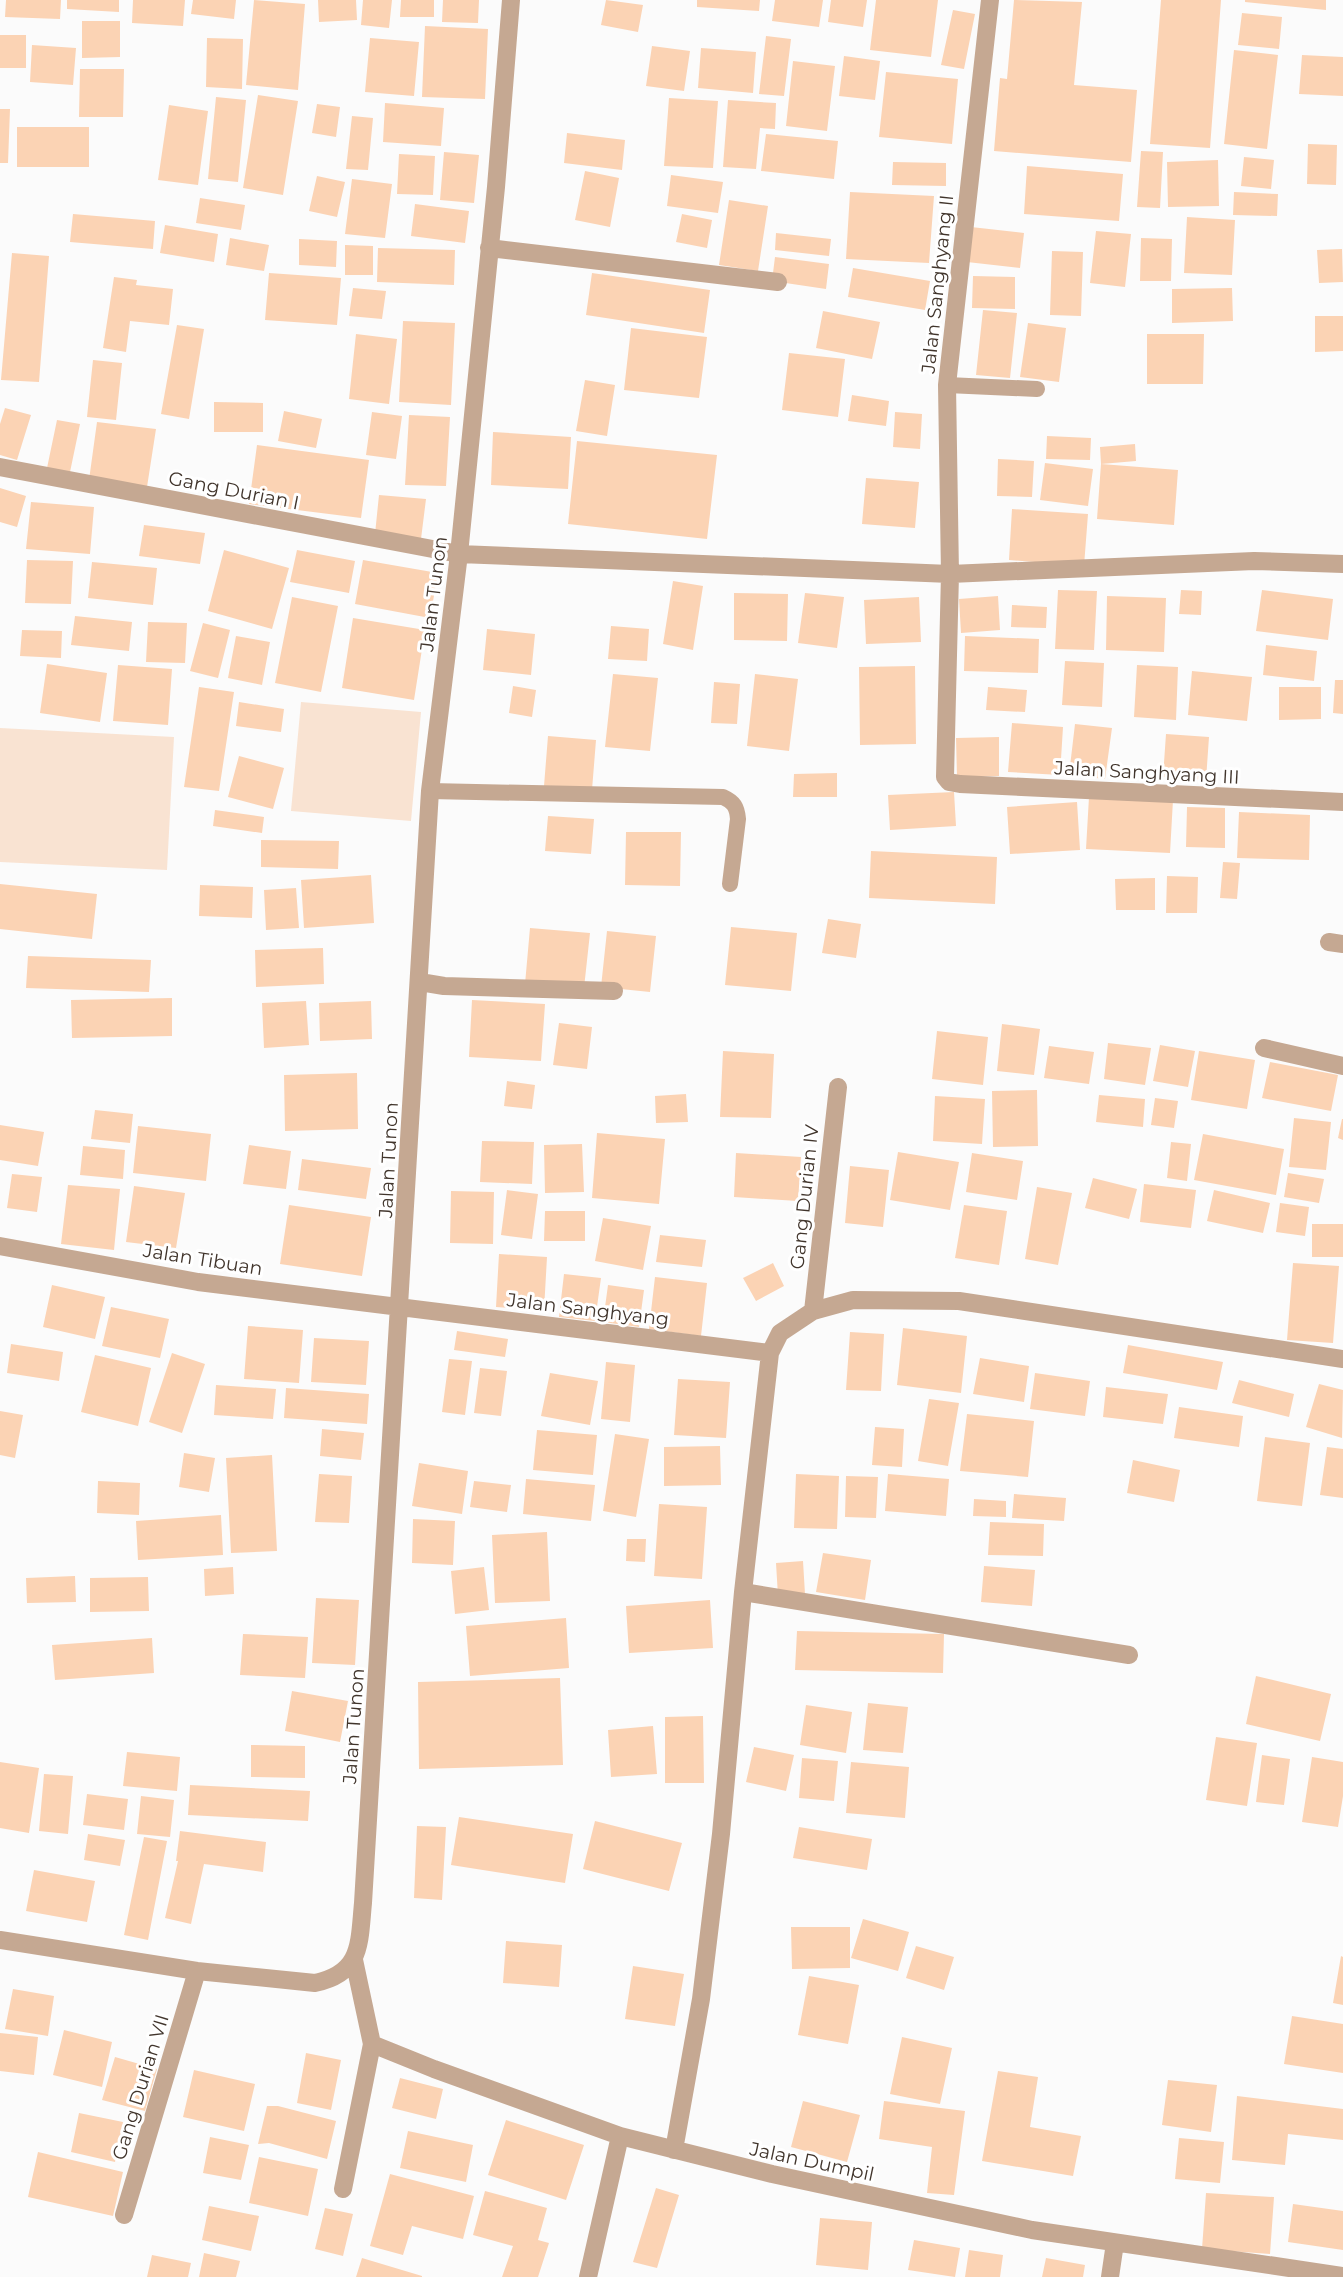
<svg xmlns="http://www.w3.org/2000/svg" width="1343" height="2277" font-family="Montserrat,sans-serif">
<rect width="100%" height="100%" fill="#fbfbfb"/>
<!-- green -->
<path fill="#f9e3d2" d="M301 702 421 712 411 821 291 811Z
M0 728 174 737 167 870 0 862Z"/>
<!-- building -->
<path fill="#fbd3b4" d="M6 0H61L60 19 5 17Z
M67 0H119V12L67 9Z
M133 0H185L183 26 132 23Z
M193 0H236L234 19 191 14Z
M254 0 305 4 298 90 246 85Z
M318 0H356L357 20 319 22Z
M363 0H392L389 28 361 25Z
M401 0H434V17H400Z
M443 0H479L478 23 442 22Z
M606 0 643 5 638 32 601 25Z
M697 0H760L759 11 697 7Z
M775 0H823L819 27 772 21Z
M831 0H867L863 27 828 22Z
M876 0H938L931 57 870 50Z
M1014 0 1082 2 1074 85 1137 90 1131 162 994 151 1000 78 1007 79Z
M1161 0H1221L1210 148 1150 144Z
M1245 0H1326V10L1245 2Z
M953 10 975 14 964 69 941 65Z
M1242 13 1282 17 1279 49 1238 45Z
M82 21H120V57L82 58Z
M425 26 488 29 485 99 422 97Z
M0 35H26V68H0Z
M766 36 791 39 784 96 759 94Z
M207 38 243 39 242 89 206 87Z
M370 38 419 42 414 96 365 92Z
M32 45 76 48 73 85 30 82Z
M652 46 690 51 684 91 646 86Z
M701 48 756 52 753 93 698 88Z
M1234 50 1278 55 1267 149 1224 144Z
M1302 55 1343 57V96L1299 94Z
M844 56 880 61 875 100 839 96Z
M793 61 835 66 827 131 786 126Z
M80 69H124L123 117H79Z
M886 72 958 79 952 144 879 137Z
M258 95 298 101 283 195 243 188Z
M216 97 246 100 238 182 208 179Z
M669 98 718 101 713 168 664 166Z
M728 100 776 103 775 129 760 128 756 169 723 167Z
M385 103 444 108 441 146 383 142Z
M317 104 340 107 336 137 312 133Z
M169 105 208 111 198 185 158 180Z
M0 109H10L8 163H0Z
M352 116 373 118 368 170 346 169Z
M17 127H89V167H17Z
M567 133 625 140 622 170 564 163Z
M766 134 838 141 834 179 761 171Z
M1308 144 1337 145 1336 185 1307 184Z
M1141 151 1163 152 1160 208 1137 207Z
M444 152 479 155 474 203 440 200Z
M399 154 435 156 433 195 397 194Z
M1244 157 1274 160 1271 189 1241 186Z
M1218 160 1219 206 1168 207 1167 162Z
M893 162 946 163V186L892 185Z
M1027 166 1123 174 1119 221 1024 214Z
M585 171 619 178 610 227 575 220Z
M671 175 723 182 718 213 667 206Z
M317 176 345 182 337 217 309 211Z
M352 179 392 184 385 238 345 234Z
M850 192 934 196 929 263 846 259Z
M1234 192 1278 194 1277 216 1233 215Z
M200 198 245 205 241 230 196 223Z
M729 200 768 206 758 271 719 265Z
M415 204 469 211 465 243 411 236Z
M73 214 155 221 153 249 70 242Z
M682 214 712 220 707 248 676 242Z
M1187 217 1235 220 1232 275 1184 273Z
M165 225 218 234 214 262 160 253Z
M971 227 1024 233 1020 268 967 262Z
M1096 231 1131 234 1125 287 1090 283Z
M776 233 831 239 829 256 775 250Z
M230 238 269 245 264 271 226 265Z
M1141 238 1172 239 1171 281H1140Z
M299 239 337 241 336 267 299 265Z
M345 245 373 246V275H345Z
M378 248 455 250 454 285 377 282Z
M1342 249 1343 282 1319 283 1317 250Z
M1052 251 1083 252 1081 316 1050 315Z
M12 253 49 256 39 382 1 380Z
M775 257 829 264 826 289 772 281Z
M853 268 930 281 925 310 848 297Z
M269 273 341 278 337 325 265 320Z
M592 273 710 290 704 333 586 315Z
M973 276 1015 277V309L972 308Z
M114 277 137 280 136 285 173 289 169 325 130 321 126 352 103 348Z
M353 288 386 291 382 319 349 316Z
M1232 288 1233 321 1172 323V289Z
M983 310 1017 313 1010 378 976 375Z
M823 311 880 322 872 359 816 348Z
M1315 316H1343V351L1315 352Z
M403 321 455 323 451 405 399 402Z
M1028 323 1066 328 1059 382 1020 377Z
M177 325 204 329 189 419 161 414Z
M631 328 707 337 699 398 624 390Z
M356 334 397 339 389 404 349 399Z
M1147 334H1204L1203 384H1147Z
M789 353 845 359 838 417 782 410Z
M93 360 122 363 116 420 87 417Z
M585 380 615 385 607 436 576 431Z
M852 395 889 401 886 426 848 421Z
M214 402 263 403V432H214Z
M5 408 31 415 17 460 0 455V424Z
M284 411 322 419 316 448 278 441Z
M372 412 402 416 396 459 366 455Z
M895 412 922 414 920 449 893 447Z
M409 415 450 417 446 486 405 485Z
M57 420 80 424 70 472 47 468Z
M97 422 156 429 147 487 89 480Z
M493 432 571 437 568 489 491 485Z
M1047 436 1091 438 1090 460 1046 459Z
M577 441 717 455 707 539 568 524Z
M1135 444 1136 461 1101 464 1100 447Z
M257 445 369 460 361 518 249 504Z
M998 459 1034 461 1032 497 997 496Z
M1045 463 1093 469 1088 506 1040 500Z
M1101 464 1178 470 1174 525 1097 519Z
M866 478 919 482 915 528 862 524Z
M0 488 26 496 17 527 0 522Z
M379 495 426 499 421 539 375 534Z
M31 502 94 507 90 554 26 549Z
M1012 509 1088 514 1084 566 1009 560Z
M144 525 205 533 200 564 139 556Z
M224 550 289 568 272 629 208 611Z
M297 550 355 561 349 593 290 582Z
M27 560 73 561 71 604 25 603Z
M363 560 438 573 430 618 355 604Z
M92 562 157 568 153 605 88 598Z
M673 581 703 586 693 650 663 644Z
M1058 590 1097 591 1094 650 1055 649Z
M1181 590 1202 591 1201 615 1179 614Z
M1262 590 1333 599 1328 640 1256 631Z
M734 593 788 594 787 641 734 640Z
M805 593 844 597 837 648 798 643Z
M998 596 1000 630 961 633 959 599Z
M1107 596 1166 598 1164 652 1106 650Z
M292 597 338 606 321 692 275 683Z
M919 597 921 642 866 644 864 600Z
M1012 605 1047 607 1046 628 1011 627Z
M75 616 132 622 129 651 71 645Z
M353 618 425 630 414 700 342 688Z
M148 622 187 623 185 663 146 662Z
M203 623 230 630 218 678 190 671Z
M611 626 649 629 647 661 608 659Z
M487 629 535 634 531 675 483 670Z
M22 630 62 631 61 658 20 656Z
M236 636 270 642 262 685 228 678Z
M965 636 1039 639 1038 673 964 671Z
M1266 645 1317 651 1314 681 1263 675Z
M1065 661 1104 663 1102 707 1062 705Z
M47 664 107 673 100 722 40 713Z
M118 665 172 669 168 725 113 721Z
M1137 665 1178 667 1176 720 1134 717Z
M915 666 916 744 860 745 859 667Z
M1192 671 1252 677 1247 721 1188 715Z
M613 674 658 678 650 751 605 747Z
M755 674 798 679 789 751 747 746Z
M1335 680H1343V714L1333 713Z
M714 682 740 684 737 724 711 723Z
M513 686 536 690 532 717 509 713Z
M199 687 234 692 219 791 184 787Z
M988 687 1027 690 1025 712 986 710Z
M1279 687H1321V719L1279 720Z
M239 702 284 709 281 732 236 726Z
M1012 723 1063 727 1060 775 1008 772Z
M1075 724 1112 728 1105 779 1069 775Z
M1166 734 1209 737 1206 780 1163 777Z
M548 736 596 740 592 790 544 786Z
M999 737V776L957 777 956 738Z
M239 756 284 768 273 809 228 797Z
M837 773V797H793L794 774Z
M954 792 956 826 890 830 888 795Z
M1089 797 1173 800 1170 853 1086 849Z
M1077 802 1080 850 1010 854 1007 807Z
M1187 807 1225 808V848L1186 847Z
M215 810 264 817 262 833 213 826Z
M1239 812 1310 815 1309 860 1237 858Z
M548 816 594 819 591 854 545 851Z
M626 832H681L680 886 625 885Z
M261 840 339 841 338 869 261 867Z
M871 851 997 857 995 904 869 898Z
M1223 862 1240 863 1237 899 1220 898Z
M371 875 374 923 304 928 301 880Z
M1167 876 1198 877 1197 913H1166Z
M1155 878V910H1116L1115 879Z
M0 884 97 894 92 939 0 929Z
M200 885 253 887 252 918 199 916Z
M296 888 299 928 266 930 264 890Z
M828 919 861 924 856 958 822 953Z
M731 927 797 933 791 991 725 985Z
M530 928 590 933 584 988 525 984Z
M607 931 656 936 650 992 601 987Z
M323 948 324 984 256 987 255 950Z
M28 956 151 960 149 992 26 988Z
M172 998V1036L72 1038 71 1000Z
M472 1000 545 1004 541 1061 469 1057Z
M306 1001 309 1045 264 1048 262 1003Z
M371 1001 372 1039 320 1041 319 1003Z
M559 1023 592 1027 587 1069 553 1065Z
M1002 1024 1040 1029 1034 1075 997 1071Z
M937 1031 988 1037 983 1085 932 1079Z
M1108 1043 1151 1048 1145 1085 1104 1079Z
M1160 1045 1195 1051 1188 1087 1153 1081Z
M1049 1046 1094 1052 1089 1084 1044 1078Z
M723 1051 774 1054 771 1118 720 1117Z
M1199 1051 1255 1060 1247 1109 1191 1100Z
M1270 1062 1338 1075 1331 1111 1262 1098Z
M357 1073 358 1129 285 1131 284 1075Z
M507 1081 535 1085 532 1109 504 1106Z
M1037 1090 1038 1146 993 1147 992 1091Z
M686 1094 688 1122 656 1123 655 1096Z
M1099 1095 1145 1099 1143 1127 1096 1122Z
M935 1096 985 1099 982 1144 933 1141Z
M1155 1098 1178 1101 1174 1128 1151 1125Z
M95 1110 133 1114 130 1143 91 1139Z
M1294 1118 1331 1122 1326 1170 1289 1167Z
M1342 1119H1343V1140L1338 1138Z
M0 1125 44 1132 38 1166 0 1160Z
M138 1126 211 1134 206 1181 133 1173Z
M597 1133 665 1139 659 1204 592 1198Z
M1203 1134 1284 1149 1276 1195 1194 1180Z
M482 1141 534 1142 532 1184 480 1182Z
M1171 1142 1191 1144 1187 1181 1167 1178Z
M582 1144 584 1192 545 1193 544 1145Z
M249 1145 291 1151 286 1189 243 1184Z
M83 1146 125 1150 123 1179 80 1175Z
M898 1152 959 1162 950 1210 890 1200Z
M736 1153 801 1157 798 1201 734 1197Z
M972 1153 1023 1161 1017 1200 966 1192Z
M302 1159 371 1168 366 1199 298 1190Z
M850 1166 889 1170 883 1227 845 1223Z
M1288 1173 1324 1179 1319 1203 1284 1197Z
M12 1174 42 1177 37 1212 7 1208Z
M1093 1178 1137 1189 1129 1219 1085 1208Z
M1144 1184 1196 1190 1191 1228 1140 1222Z
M68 1185 120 1189 114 1250 61 1244Z
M134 1186 185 1193 176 1248 126 1242Z
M1037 1187 1072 1193 1058 1265 1025 1259Z
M507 1190 538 1194 532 1239 501 1235Z
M1214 1190 1270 1203 1263 1233 1207 1221Z
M451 1191 494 1192 493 1244 450 1243Z
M1280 1203 1309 1207 1305 1236 1276 1232Z
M289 1205 371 1217 362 1276 280 1264Z
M964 1205 1007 1211 999 1265 955 1258Z
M545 1211H585V1241H544Z
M603 1218 651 1226 643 1270 595 1261Z
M1312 1224H1343V1257H1312Z
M660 1235 706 1240 702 1267 656 1262Z
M499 1254 547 1257 544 1310 496 1307Z
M773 1263 784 1286 756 1301 743 1278Z
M1293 1263 1339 1266 1333 1343 1287 1340Z
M564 1274 601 1278 595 1321 559 1317Z
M655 1277 707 1283 701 1336 649 1329Z
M52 1285 105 1297 95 1339 43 1327Z
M608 1285 644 1290 639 1327 603 1322Z
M111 1307 169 1319 160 1358 102 1346Z
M248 1326 303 1330 299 1383 244 1379Z
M903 1328 967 1336 961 1393 897 1385Z
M457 1331 508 1339 505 1357 454 1350Z
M850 1332 884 1334 881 1391 846 1390Z
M314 1338 369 1341 366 1385 311 1382Z
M11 1344 63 1352 59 1381 7 1373Z
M1128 1345 1223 1362 1217 1390 1123 1373Z
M172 1353 205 1364 182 1433 149 1422Z
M95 1355 151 1368 138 1426 81 1412Z
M980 1358 1029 1366 1024 1402 973 1394Z
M449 1359 472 1361 465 1415 442 1412Z
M606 1362 635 1365 630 1422 601 1419Z
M480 1368 507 1371 501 1416 474 1413Z
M550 1373 598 1381 590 1425 541 1416Z
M1035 1373 1090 1381 1085 1416 1030 1409Z
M678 1379 730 1382 726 1438 674 1435Z
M1239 1380 1294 1394 1289 1417 1232 1403Z
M1319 1384 1343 1390 1342 1438 1306 1427Z
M216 1385 276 1389 273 1419 214 1415Z
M1106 1387 1168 1394 1163 1424 1103 1417Z
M286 1388 369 1394 367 1424 284 1418Z
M929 1399 959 1403 948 1466 918 1461Z
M1179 1407 1243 1416 1239 1447 1174 1438Z
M0 1411 23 1415 15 1458 0 1455Z
M967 1414 1034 1421 1028 1477 960 1471Z
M875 1427 904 1429 902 1467 872 1465Z
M322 1429 364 1433 361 1460 320 1456Z
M537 1430 597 1435 593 1475 533 1470Z
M615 1434 649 1439 636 1517 603 1511Z
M1265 1437 1310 1443 1302 1506 1257 1501Z
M720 1446 721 1485 664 1486V1447Z
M1327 1447 1343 1449V1498L1320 1495Z
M184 1453 215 1458 209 1492 179 1487Z
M272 1455 277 1551 231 1553 226 1458Z
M1133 1460 1180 1470 1174 1502 1127 1493Z
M419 1463 468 1471 462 1514 412 1506Z
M319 1474 352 1476 349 1523 315 1522Z
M796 1474 839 1476 837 1529 794 1528Z
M888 1474 949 1479 946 1516 885 1511Z
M846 1476 878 1477 876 1518 845 1517Z
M526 1479 595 1485 591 1521 523 1514Z
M98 1481 140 1483 139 1515 97 1513Z
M474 1481 511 1485 507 1512 470 1507Z
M1014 1494 1066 1498 1064 1521 1012 1518Z
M974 1499 1006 1501V1517L973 1516Z
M659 1504 707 1507 702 1579 654 1576Z
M221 1515 223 1555 138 1560 136 1521Z
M413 1519 455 1521 453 1565 412 1563Z
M990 1522 1044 1524 1043 1556 988 1555Z
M547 1532 550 1601 495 1603 492 1535Z
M627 1539H646L645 1562 626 1561Z
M823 1553 871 1560 865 1600 816 1592Z
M803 1561 805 1594 778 1596 776 1563Z
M984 1566 1035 1570 1032 1606 981 1602Z
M233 1567 234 1594 205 1596 204 1569Z
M484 1567 489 1610 455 1614 451 1571Z
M75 1576 76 1602 27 1603 26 1578Z
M148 1577 149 1611 90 1612V1578Z
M316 1598 359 1600 355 1665 312 1663Z
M710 1600 713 1648 629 1653 626 1606Z
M566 1618 569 1668 470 1676 466 1626Z
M797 1631 944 1634 943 1673 795 1670Z
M243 1634 308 1637 305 1678 240 1675Z
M152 1638 154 1673 55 1680 52 1645Z
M1256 1676 1331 1694 1320 1741 1246 1724Z
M560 1678 563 1765 419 1769 418 1682Z
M292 1691 348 1701 340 1742 285 1731Z
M868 1703 908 1707 903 1753 863 1750Z
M806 1705 852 1712 846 1753 800 1745Z
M703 1716 704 1783H665V1717Z
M653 1726 657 1774 611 1777 608 1730Z
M1216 1737 1257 1743 1247 1806 1206 1800Z
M251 1745 305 1746V1778L251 1777Z
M754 1747 794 1755 786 1791 746 1782Z
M127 1752 180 1757 177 1791 123 1786Z
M1262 1755 1290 1759 1284 1805 1256 1802Z
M1312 1757 1343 1762V1796L1338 1827 1302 1822Z
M802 1758 838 1761 834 1801 799 1798Z
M0 1762 39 1768 29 1833 0 1828Z
M851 1762 909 1767 905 1818 846 1813Z
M44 1774 73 1776 68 1834 39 1831Z
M190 1785 310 1791 308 1821 188 1815Z
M87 1794 128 1799 124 1830 83 1825Z
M141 1796 174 1800 170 1837 137 1834Z
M459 1817 573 1834 565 1883 451 1865Z
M595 1821 682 1843 669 1891 583 1869Z
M417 1826 446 1827 442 1900 414 1898Z
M799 1827 872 1839 867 1870 793 1858Z
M180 1831 266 1842 263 1872 204 1864 191 1924 165 1918 178 1861H176Z
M88 1834 125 1840 120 1866 84 1860Z
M144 1837 167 1841 148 1940 124 1935Z
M34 1870 95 1881 87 1922 26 1911Z
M863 1919 909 1932 898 1971 851 1958Z
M791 1927H850V1968L792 1969Z
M506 1941 562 1945 559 1987 503 1983Z
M916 1946 954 1957 944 1990 906 1978Z
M1341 1956 1343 1957V2005L1333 2003Z
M633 1966 684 1974 675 2026 625 2019Z
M809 1976 859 1985 848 2044 798 2035Z
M13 1989 54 1996 48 2036 5 2029Z
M1292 2016 1343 2024V2073L1284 2064Z
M64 2030 112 2042 102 2087 53 2075Z
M0 2033 38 2037 34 2075 0 2071Z
M902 2037 952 2048 940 2104 890 2094Z
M306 2053 341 2060 331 2110 297 2103Z
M115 2057 157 2069 145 2111 102 2100Z
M194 2070 255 2084 244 2131 183 2117Z
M998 2071 1038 2077 1030 2127 1081 2136 1073 2176 982 2161Z
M400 2078 443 2089 436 2119 392 2108Z
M1168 2080 1217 2085 1211 2132 1162 2125Z
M1237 2096 1343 2109V2140L1288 2134 1285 2165 1232 2160Z
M803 2101 860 2115 847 2162 791 2147Z
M884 2101 965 2111 954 2195 927 2193 932 2147 879 2139Z
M267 2106H278L336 2121 327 2159 269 2143 258 2144Z
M79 2113 123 2122 115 2162 71 2152Z
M506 2120 584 2145 566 2200 488 2175Z
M408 2131 473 2145 466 2182 400 2168Z
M210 2137 249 2145 241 2180 203 2173Z
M1179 2138 1224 2142 1220 2183 1175 2179Z
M38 2152 123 2172 113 2216 28 2197Z
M259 2157 318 2169 308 2216 249 2203Z
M390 2174 474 2196 463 2239 412 2226 403 2255 370 2246Z
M656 2188 679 2195 657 2268 633 2262Z
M485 2191 547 2208 538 2240 549 2243 538 2277H502L513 2246 473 2235Z
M1206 2193 1274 2197 1270 2254 1202 2249Z
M1293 2204 1343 2211V2250L1288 2242Z
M209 2206 259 2216 251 2251 202 2240Z
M325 2208 353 2214 343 2256 315 2249Z
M820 2218 872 2222 868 2270 816 2265Z
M914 2240 960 2248 955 2277 908 2270Z
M969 2250 1003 2255 1000 2277H965Z
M204 2253 240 2261 236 2277H199Z
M152 2255 191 2263 188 2277H147Z
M362 2258 422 2276V2277H356Z
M1046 2258 1085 2265 1083 2277H1042Z"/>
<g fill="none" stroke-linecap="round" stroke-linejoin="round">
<!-- lane -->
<path stroke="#c5a892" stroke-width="16" d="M947 385 1037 389
M430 791 723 797C734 802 737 807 738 819L730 884"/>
<!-- street -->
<path stroke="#c5a892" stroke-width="18" d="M990 0 947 385 950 574 945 777 949 782 960 784 1343 802
M489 248 778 282
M0 467 459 554 950 574 1254 561 1343 564
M1329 942 1343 944
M420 982 444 986 614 991
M1264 1048 1343 1066
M0 1246 198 1282 770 1353
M813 1311 838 1087
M743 1592 1129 1655
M0 1940 197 1971 315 1983C362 1973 359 1944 363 1903L430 791 459 554 496 187 511 0
M354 1960 372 2044 434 2069 620 2136 772 2174 1032 2230 1343 2276
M674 2150 701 1999 721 1834 743 1592 770 1353 780 1333 813 1311 853 1300 959 1301 1343 1359
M343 2189 372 2044
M124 2215 197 1971
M588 2277 620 2136
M1110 2277 1115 2243"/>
</g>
<g text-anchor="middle" stroke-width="6" stroke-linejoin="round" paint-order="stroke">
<!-- street labels -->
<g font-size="19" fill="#41352c" stroke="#fff">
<text transform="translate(937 284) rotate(-84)" y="7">Jalan Sanghyang II</text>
<text transform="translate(234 490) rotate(11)" y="7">Gang Durian I</text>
<text transform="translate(433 594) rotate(-83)" y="7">Jalan Tunon</text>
<text transform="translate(1147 772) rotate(3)" y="7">Jalan Sanghyang III</text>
<text transform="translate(388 1160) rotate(-87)" y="7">Jalan Tunon</text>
<text transform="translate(804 1197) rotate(-84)" y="7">Gang Durian IV</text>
<text transform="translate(203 1259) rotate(9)" y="7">Jalan Tibuan</text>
<text transform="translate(588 1309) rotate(7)" y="7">Jalan Sanghyang</text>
<text transform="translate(353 1726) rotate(-86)" y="7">Jalan Tunon</text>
<text transform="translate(140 2087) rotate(-73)" y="7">Gang Durian VII</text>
<text transform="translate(812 2161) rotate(12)" y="7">Jalan Dumpil</text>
</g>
</g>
</svg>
